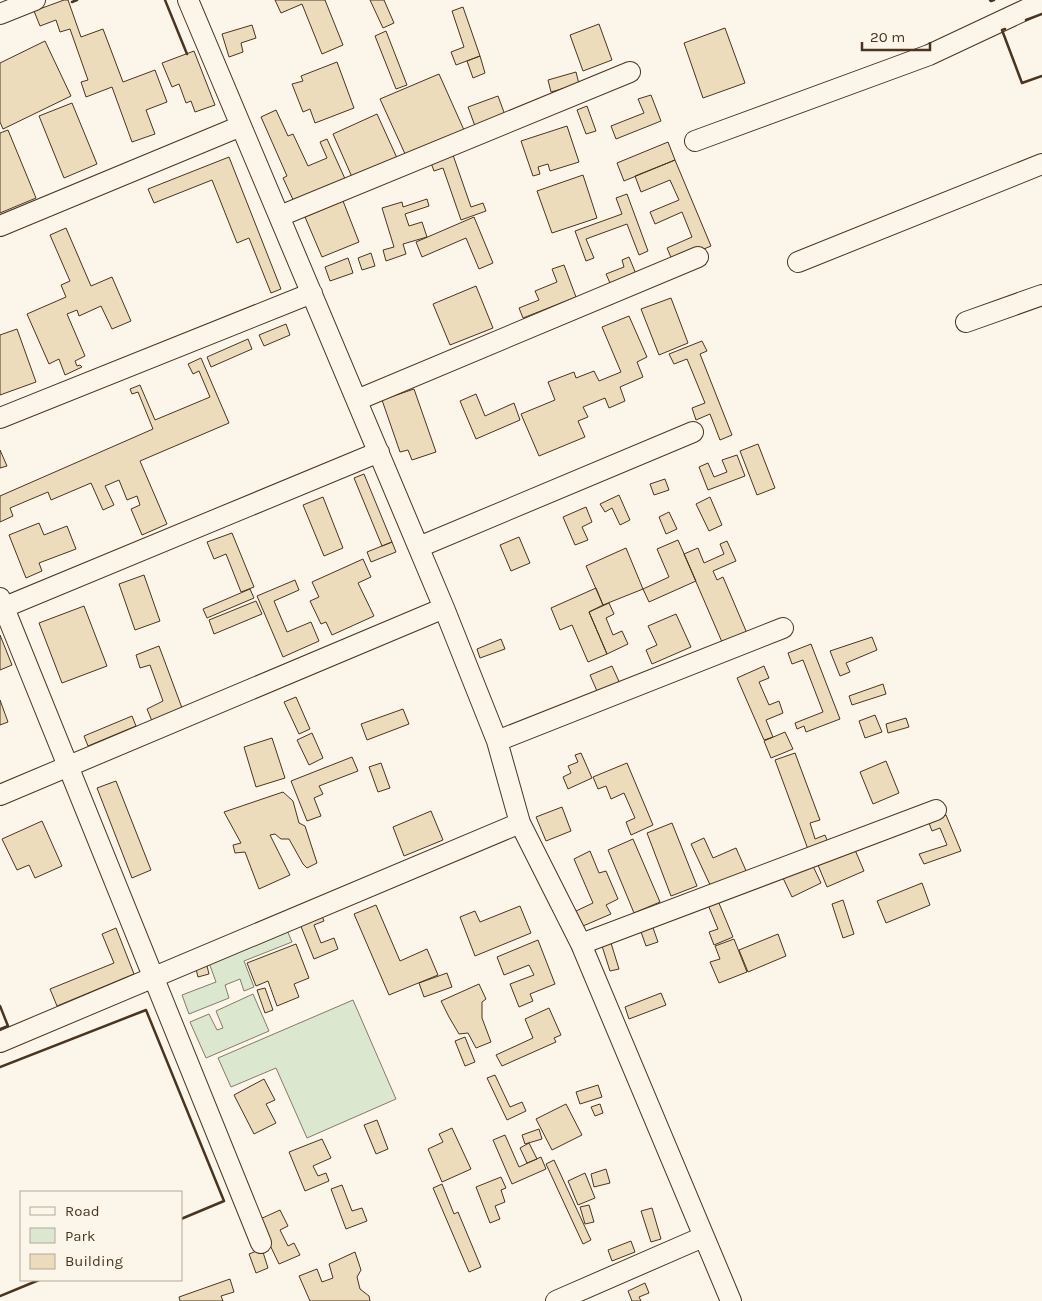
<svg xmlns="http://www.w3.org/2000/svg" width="1042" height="1301" font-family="Karla,sans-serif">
<rect width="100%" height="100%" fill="#fbf6e9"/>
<!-- green -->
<path fill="#dce7d0" stroke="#887966" d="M287 930 292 942 244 961 254 987 244 991 240 979 225 985 229 998 189 1014 182 995 216 982 208 960Z
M253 994 269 1031 206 1058 190 1022 209 1014 217 1030 223 1028 216 1011Z
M353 1000 396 1099 307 1138 276 1068 231 1087 218 1058Z"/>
<!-- building -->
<path fill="#ecdcbc" stroke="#4a3520" d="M64 0H68L81 37 103 29 123 82 155 70 167 102 146 110 155 134 132 142 112 87 86 97 81 82 88 80 70 29 60 32 56 20 40 26 34 11Z
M275 0H325L343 45 322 54 302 4 281 13Z
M370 0H384L394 23 383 28Z
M463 7 480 56 456 65 451 52 464 47 452 11Z
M599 24 612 60 583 71 570 35Z
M252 25 256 38 241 43 243 52 229 57 222 34Z
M725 28 745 83 703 98 684 43Z
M386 31 407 85 396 89 375 36Z
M45 41 71 96 3 129 0 122V63Z
M194 51 215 105 195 112 191 101 186 103 179 84 172 87 162 63Z
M480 56 485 73 473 78 467 61Z
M337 62 354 108 315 123 310 109 303 112 292 84 303 81 301 76Z
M576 72 579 84 551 92 548 80Z
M439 74 464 130 406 156 380 99Z
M651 95 661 121 616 139 611 126 644 113 638 99Z
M498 96 505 115 475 126 468 107Z
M72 103 97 164 64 178 39 116Z
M587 106 596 131 586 134 577 110Z
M276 110 288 136 293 134 308 166 327 158 320 142 327 139 346 181 295 204 283 178 287 176 261 117Z
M377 114 397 158 352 177 333 134Z
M567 126 579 162 550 171 548 164 538 167 540 174 533 176 521 141Z
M8 130 36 198 0 213V133Z
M668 142 675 160 624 181 617 163Z
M453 155 471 207 483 203 486 211 461 220 443 168 434 171 431 163Z
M229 157 281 289 271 293 249 238 237 243 212 180 154 203 148 189Z
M675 160 711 246 673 262 667 248 692 237 682 212 655 224 650 212 679 200 670 180 641 192 635 176Z
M583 175 597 218 552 233 537 191Z
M627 194 648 251 639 255 627 224 586 239 594 258 586 261 575 231 622 214 616 198Z
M427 199 429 206 405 214 409 226 422 222 427 237 403 244 406 254 386 261 383 250 394 247 382 208 402 202 403 207Z
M343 201 359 242 322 257 305 217Z
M474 217 493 263 479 269 466 238 422 257 416 242Z
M66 228 91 286 112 277 131 321 112 329 101 306 79 316 77 310 67 314 85 356 75 361 77 366 80 365 82 367 65 375 59 359 49 364 27 314 66 297 61 285 70 281 50 235Z
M371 253 375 266 362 270 358 258Z
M629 257 636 274 610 283 606 274 624 267 622 260Z
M348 258 353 273 330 281 325 267Z
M564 265 576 297 523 318 519 308 539 300 535 291 557 282 552 269Z
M476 286 493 328 450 345 433 304Z
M671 298 688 343 659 355 641 309Z
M629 316 647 357 637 362 643 377 620 387 625 401 609 408 605 398 583 407 588 417 578 421 585 437 539 456 521 414 555 400 548 382 574 372 576 378 594 371 599 381 621 372 602 327Z
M286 324 290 335 264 346 259 335Z
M17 329 36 382 0 395V335Z
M248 339 252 349 211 367 207 357Z
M702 341 707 351 700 354 732 435 720 440 710 414 696 420 692 408 705 403 687 359 674 364 669 354Z
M201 358 229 423 140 461 167 524 142 535 131 509 140 505 137 496 127 500 119 480 105 486 114 505 103 510 91 483 51 500 48 492 10 508 13 516 0 522V496L153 429 138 392 132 394 130 389 140 385 155 420 210 397 199 371 193 374 188 364Z
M414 389 436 452 412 460 408 450 400 452 382 400Z
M476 394 485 416 514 403 520 420 476 439 460 401Z
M758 444 775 488 757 495 740 451Z
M0 450 7 466 0 468Z
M737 455 745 476 708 490 699 467 708 463 714 477 727 472 722 460Z
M364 474 392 542 382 546 354 478Z
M665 479 669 490 654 495 650 484Z
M619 495 630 520 620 525 612 508 605 512 600 504Z
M323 497 343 548 324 556 303 505Z
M710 497 722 525 709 531 696 504Z
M586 507 592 522 582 527 588 540 575 545 563 517Z
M669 512 677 529 666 534 659 517Z
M39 523 44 535 67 526 76 549 39 563 42 571 26 578 9 535Z
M232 533 254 587 241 592 226 554 214 559 207 542Z
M519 537 530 563 511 571 500 545Z
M678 540 696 581 649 602 643 589 669 577 657 549Z
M727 541 736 561 713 571 717 580 723 577 749 638 725 649 684 554 698 548 704 563 724 554 720 544Z
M392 542 396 552 371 562 367 552Z
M626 548 643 589 603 605 586 566Z
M363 559 371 577 358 583 374 616 332 635 326 622 321 624 310 601 319 597 312 582Z
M144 575 160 621 135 630 119 584Z
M295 580 299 590 274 601 287 632 311 622 319 641 283 657 257 596Z
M596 588 603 605 589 612 607 654 588 662 572 625 560 630 551 608Z
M250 589 254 598 207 618 203 609Z
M256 601 262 614 214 634 209 620Z
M609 603 614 614 606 618 613 635 622 631 628 644 607 654 589 612Z
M84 606 107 666 62 683 39 623Z
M676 614 691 647 652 664 646 650 657 645 648 626Z
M0 635 12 665 0 670Z
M872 637 877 650 846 663 850 672 840 676 830 651Z
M501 639 505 649 480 658 477 649Z
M811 644 840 719 806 732 804 726 797 729 795 723 823 712 803 660 792 664 788 653Z
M159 646 182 708 152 721 147 709 163 701 150 665 140 668 136 655Z
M612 666 622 688 600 698 590 675Z
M764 666 769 678 759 682 769 705 779 701 783 713 766 720 773 737 764 740 737 678Z
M883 684 886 694 852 705 849 696Z
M296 697 310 729 299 734 284 702Z
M0 700 8 722 0 725Z
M403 709 409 724 367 740 361 724Z
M875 715 882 732 865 738 859 721Z
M132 716 136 726 88 746 84 736Z
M906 718 909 727 888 733 886 724Z
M785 732 793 749 771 758 764 741Z
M312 733 323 758 309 765 297 740Z
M272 738 285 778 256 787 244 747Z
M581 753 592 778 568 789 563 777 571 773 568 766 578 762 575 755Z
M795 753 820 820 810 823 815 839 825 835 829 845 809 852 775 760Z
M352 757 358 771 319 786 323 794 314 798 321 816 307 821 291 781Z
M886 761 899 793 873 804 860 772Z
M381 763 390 788 378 792 369 767Z
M627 763 653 825 631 835 626 822 635 818 624 793 611 799 606 786 598 789 593 777Z
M116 781 151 870 132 878 97 788Z
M283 792 293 801 299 823 305 826 317 863 307 868 303 864 289 839H281L275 834 270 835 290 875 259 889 245 852 235 853 233 845 241 843 224 812Z
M562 807 571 831 546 841 536 817Z
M431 811 443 840 404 856 393 827Z
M946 815 961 851 924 864 919 854 947 845 940 828 932 831 929 823Z
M42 821 62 866 35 878 29 865 17 870 2 839Z
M672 823 697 886 671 896 647 833Z
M704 838 713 858 736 848 747 873 712 889 691 844Z
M633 839 660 902 634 913 608 850Z
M855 850 864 871 827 887 818 865Z
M590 851 599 873 606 871 618 899 606 905 611 914 583 926 576 911 593 903 574 859Z
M812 864 821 883 792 897 783 878Z
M922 883 930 905 886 923 877 901Z
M716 896 733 937 714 945 709 932 718 929 706 900Z
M843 900 854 934 843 938 832 904Z
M376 905 400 961 427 949 438 975 389 995 354 914Z
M520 906 531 933 475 956 460 917 475 911 480 922Z
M322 916 324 921 314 925 321 943 334 938 338 949 314 959 300 924Z
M652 925 658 942 646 946 640 929Z
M116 928 134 974 57 1006 50 989 114 963 102 934Z
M778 934 786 956 748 972 739 950Z
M734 939 747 972 719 983 710 962 720 959 715 946Z
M538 940 555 984 530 994 533 1001 519 1007 510 984 534 975 529 965 504 975 497 957Z
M611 943 619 969 610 971 602 946Z
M296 944 309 978 294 984 299 997 277 1006 268 981 256 986 247 963Z
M207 966 209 974 198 977 196 969Z
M447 973 452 987 424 997 419 983Z
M479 984 486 999 482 1002V1018L491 1042 476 1048 468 1033 459 1034 449 1017 441 1001Z
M265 988 273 1010 265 1013 257 990Z
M661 993 666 1005 629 1019 625 1007Z
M549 1008 561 1035 554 1038 556 1042 502 1066 496 1055 533 1038 525 1019Z
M465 1037 475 1062 465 1066 455 1041Z
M495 1075 510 1107 522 1102 526 1111 507 1120 487 1078Z
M264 1079 275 1100 266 1104 276 1123 254 1134 234 1095Z
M598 1085 602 1097 580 1104 576 1092Z
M566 1104 582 1135 552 1150 536 1119Z
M600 1104 603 1113 595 1116 591 1107Z
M377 1120 388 1149 376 1154 364 1125Z
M452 1128 471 1169 442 1182 428 1149 443 1142 439 1134Z
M539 1129 542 1139 525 1144 522 1135Z
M505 1135 519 1167 541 1157 546 1169 512 1184 493 1140Z
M322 1139 331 1158 313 1166 318 1176 326 1173 329 1181 305 1191 289 1152Z
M529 1143 537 1159 527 1163 520 1148Z
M554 1160 591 1240 583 1244 546 1164Z
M606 1169 610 1183 594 1187 591 1174Z
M585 1173 595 1198 578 1205 568 1181Z
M501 1177 506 1188 501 1190 505 1202 495 1206 500 1219 490 1223 476 1187Z
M442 1184 454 1214 458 1212 481 1267 469 1272 433 1188Z
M342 1185 352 1211 362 1208 367 1221 346 1229 331 1189Z
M589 1205 594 1222 585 1224 580 1207Z
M652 1208 661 1239 651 1242 641 1211Z
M280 1210 288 1226 280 1230 288 1246 294 1243 300 1255 279 1264 258 1220Z
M631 1241 635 1252 612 1261 608 1250Z
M262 1249 268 1268 256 1273 249 1254Z
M355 1252 361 1270 357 1277 360 1289 369 1296 370 1301H310L299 1276 317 1269 322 1282 333 1278 329 1264Z
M230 1279 234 1292 221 1296 223 1301H180L179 1297Z
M645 1283 649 1293 639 1297 641 1301H632L628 1291Z"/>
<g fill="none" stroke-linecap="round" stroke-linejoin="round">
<!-- street casing -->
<g stroke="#4a3520" stroke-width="22">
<path id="street" d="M188 0 444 608 497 741 520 823 581 944 731 1301
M0 14 35 0
M695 141 929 55 1042 2
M280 216 630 72
M0 226 241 126
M798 262 1042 164
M966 322 1042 295
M357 400 698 257
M0 418 312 293
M419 547 693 432
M0 598 261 1243
M0 609 379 452
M497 741 783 628
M0 795 444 608
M581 944 936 810
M0 1042 520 823
M556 1301 703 1237"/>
</g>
<!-- street -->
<use href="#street" stroke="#fbf6e9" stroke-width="20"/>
<!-- wall -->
<path stroke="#4a3520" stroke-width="2.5" d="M165 0 187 54
M990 0 991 1 994 0
M72 2 77 0
M1026 20 1042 14
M1005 29 1002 30 1022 83 1042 76
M0 1006 8 1026 0 1029
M0 1067 146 1010 224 1201 181 1219
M0 1296 39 1280"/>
</g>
<!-- legend -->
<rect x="20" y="1191" width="162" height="90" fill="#fbf6e9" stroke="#b4a999"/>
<rect x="30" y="1207" width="25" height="8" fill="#fbf6e9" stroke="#b4a999"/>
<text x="65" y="1216" font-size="15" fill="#4a3520">Road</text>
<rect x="30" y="1228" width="25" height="15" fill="#dce7d0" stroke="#b4a999"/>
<text x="65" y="1241" font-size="15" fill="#4a3520">Park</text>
<rect x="30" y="1254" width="25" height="15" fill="#ecdcbc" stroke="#b4a999"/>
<text x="65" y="1266" font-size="15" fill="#4a3520">Building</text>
<!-- scale -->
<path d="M862 42v8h68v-8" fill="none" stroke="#4a3520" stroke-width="2.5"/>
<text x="870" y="42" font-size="15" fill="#4a3520" stroke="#fbf6e9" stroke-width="4" paint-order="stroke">20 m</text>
</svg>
